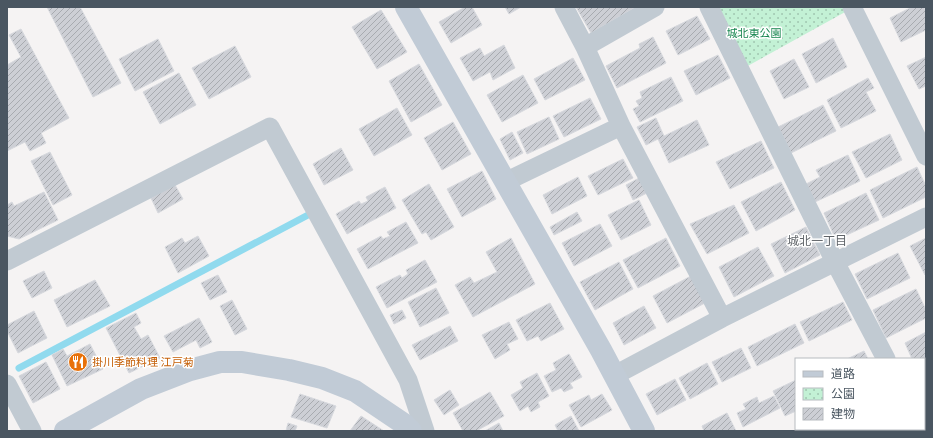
<svg xmlns="http://www.w3.org/2000/svg" width="933" height="438" font-family="'Open Sans','Noto Sans JP',sans-serif">
<defs>
<pattern id="park-dots" width="8" height="8" patternUnits="userSpaceOnUse"><rect width="8" height="8" fill="#c3f1d5"/><path d="M2 2h.1M6 6h.1" fill="none" stroke="#a0c6b0" stroke-width="1.8" stroke-linecap="round"/></pattern>
<pattern id="building-hatch" width="6" height="6" patternUnits="userSpaceOnUse"><rect width="6" height="6" fill="#cdcfd5"/><path d="M-1 1l2-2M0 6l6-6M5 7l2-2" fill="none" stroke="#a8abb0"/></pattern>
</defs>
<rect width="100%" height="100%" fill="#f5f3f3"/>
<!-- park -->
<path fill="url(#park-dots)" d="M713 7H845L847 11 744 68Z"/>
<g fill="none" stroke-linecap="round" stroke-linejoin="round">
<!-- stream -->
<path stroke="#90daee" stroke-width="7" d="M19 368 308 215"/>
</g>
<!-- building -->
<path fill="url(#building-hatch)" stroke="#d7d9de" d="M47 7H80L121 83 93 97Z
M465 7H472L482 25 451 43 439 22Z
M505 7H521L509 14Z
M576 7H636L591 33Z
M912 7H924L926 12V30L901 42 890 18Z
M381 10 407 52 377 69 352 27Z
M697 16 710 39 678 55 666 31Z
M21 29 69 118 41 133 46 143 30 151 25 142 7 151V65L21 57 9 35Z
M653 37 666 63 617 88 606 66 640 48 639 44Z
M833 38 847 67 816 83 802 54Z
M158 39 174 71 135 91 119 59Z
M504 45 515 68 493 80 490 72 473 81 460 58 480 48 484 56Z
M235 46 251 77 209 99 192 68Z
M718 55 730 78 696 95 684 71Z
M926 57V86L919 89 907 66Z
M573 58 585 80 545 100 534 79Z
M794 59 809 87 784 99 770 71Z
M419 64 442 105 411 122 389 81Z
M179 73 196 105 160 124 143 92Z
M523 75 538 103 502 122 487 95Z
M671 77 683 101 640 122 633 109 639 106 636 101 642 98 640 92Z
M868 78 874 88 866 92 876 111 841 128 827 100Z
M590 98 601 119 564 137 553 116Z
M823 105 836 131 791 153 778 127Z
M397 108 412 135 374 156 359 129Z
M549 117 559 139 527 154 517 132Z
M656 118 664 136 697 120 709 145 669 163 658 139 646 145 637 127Z
M453 122 471 154 442 170 424 138Z
M512 132 523 153 510 160 500 139Z
M890 134 902 160 866 178 852 152Z
M761 141 774 168 730 189 716 162Z
M341 148 353 170 324 185 313 164Z
M50 152 72 195 53 205 31 161Z
M848 155 860 181 815 202 806 184 820 177 816 170Z
M623 159 633 178 598 195 588 176Z
M917 167 926 186V197L883 218 870 190Z
M482 171 496 199 462 217 447 189Z
M578 177 587 196 552 214 543 195Z
M641 177 649 192 633 200 626 185Z
M781 182 795 210 756 231 741 202Z
M429 184 454 227 431 240 426 232 422 234 402 200Z
M175 185 183 199 158 213 151 198Z
M385 187 396 208 347 234 336 214 359 201 361 204 368 201 366 197Z
M44 192 58 220 19 239 7 236V205L12 202 14 206Z
M866 193 879 220 836 240 824 213Z
M639 200 651 225 621 240 608 215Z
M734 205 749 233 707 254 690 224Z
M577 212 582 221 554 235 550 227Z
M406 222 418 243 368 269 357 249 381 236 383 239 390 236 387 232Z
M600 224 612 246 574 266 562 243Z
M806 227 820 255 785 273 771 244Z
M198 236 209 256 178 273 165 247 182 238 185 243Z
M511 238 535 284 473 317 455 285 470 277 474 283 497 272 486 252Z
M666 238 680 266 638 288 623 260Z
M926 238V275H925L910 246Z
M758 247 774 276 734 297 719 267Z
M898 253 910 278 867 299 855 274Z
M425 260 437 282 387 308 376 287 400 275 402 278 408 274 406 270Z
M619 262 633 289 595 310 580 282Z
M44 271 52 288 32 298 23 281Z
M218 275 227 292 210 300 201 283Z
M691 276 705 303 667 323 653 296Z
M95 280 110 306 67 327 54 300Z
M436 288 449 313 420 327 408 302Z
M916 289 926 310V318L886 338 873 310Z
M232 300 247 329 235 335 220 306Z
M843 302 852 320 809 341 800 322Z
M550 303 564 329 541 341 538 336 527 341 516 320Z
M644 306 656 328 624 345 613 323Z
M402 310 406 318 394 324 390 315Z
M34 311 47 338 18 353 7 331V325Z
M136 313 141 323 134 327 141 339 148 335 160 358 129 373 106 328Z
M199 318 212 342 200 348 196 340 173 352 164 336Z
M509 322 518 339 507 344 510 350 495 359 482 335Z
M795 324 804 343 757 366 748 347Z
M450 326 458 341 420 360 412 345Z
M926 332V360L912 359 905 343Z
M90 344 103 369 67 386 52 355 63 349 67 356Z
M741 348 751 368 722 382 712 362Z
M864 351 868 359H847Z
M569 354 582 377 570 383 573 388 564 392 561 388 552 392 544 376 556 370 553 363Z
M46 362 60 389 33 403 19 376Z
M707 363 718 384 690 399 679 378Z
M926 372V411L924 412V373Z
M537 373 549 396 538 402 540 407 531 412 528 406 520 411 511 395 523 388 520 382Z
M675 379 686 400 657 415 646 394Z
M796 380V411L785 416 773 391Z
M450 390 459 405 444 415 434 400Z
M490 392 504 416 476 431H463L453 413Z
M300 394 336 406 327 428 291 417Z
M602 394 612 410 581 427 569 405 589 395 591 400Z
M774 396 780 408 743 427 737 413 746 409 743 404 757 397 759 403Z
M727 413 736 431H704L702 426Z
M361 416 384 431H350Z
M571 416 579 431H558L555 425Z
M288 423 297 426 295 431H286Z
M499 423 503 431H485Z
M858 429H892L888 431H859Z"/>
<g fill="none" stroke-linecap="round" stroke-linejoin="round">
<!-- street -->
<path stroke="#c1cad2" stroke-width="19" d="M564 7 585 47 621 126 722 318
M709 7 835 262 886 359
M852 7 926 156
M585 47 655 7
M505 182 621 126
M7 261 270 127 408 380 425 431
M615 375 722 318 926 217
M7 384 32 431
M923 429 924 431"/>
<!-- secondary -->
<path stroke="#c1cbd6" stroke-width="22" d="M406 7 601 350 644 431
M65 431 141 389 190 370 220 362H242L289 370 322 378 355 391 404 424 411 431"/>
</g>
<!-- icons -->
<defs>
<g id="restaurant-disc" transform="scale(1)"><circle r="9.5" fill="#e8710a" stroke="#fff"/><path d="M-5-6h1v4h1v-4h1v4h1v-4h1v5L-1.5 .5V6h-2V.5L-5-1ZM5-6V6H3V1.5H1.5Q1.5-4 5-6Z" fill="#fff"/></g>
</defs>
<g fill-rule="evenodd">
<use href="#restaurant-disc" x="78" y="362"/>
</g>
<g text-anchor="middle" stroke-width="3" stroke-linejoin="round" paint-order="stroke">
<!-- park labels -->
<g font-size="11" fill="#17864f" stroke="#fff">
<text x="754" y="37">城北東公園</text>
</g>
<!-- food labels -->
<g font-size="11" fill="#c56008" stroke="#fff" text-anchor="start">
<text x="92" y="366">掛川季節料理 江戸菊</text>
</g>
<!-- neighbourhood labels -->
<g font-size="12" fill="#5f6368" stroke="#fff">
<text x="817" y="245">城北一丁目</text>
</g>
</g>
<!-- border -->
<rect width="933" height="438" fill="none" stroke="#4a5661" stroke-width="16"/>
<!-- legend -->
<rect x="795" y="358" width="130" height="72" fill="#ffffff" stroke="#b7bbc0"/>
<rect x="803" y="371" width="20" height="6" fill="#c1cbd6" stroke="#b7bbc0"/>
<text x="831" y="378" font-size="12" fill="#4a5661">道路</text>
<rect x="803" y="388" width="20" height="12" fill="url(#park-dots)" stroke="#b7bbc0"/>
<text x="831" y="398" font-size="12" fill="#4a5661">公園</text>
<rect x="803" y="408" width="20" height="12" fill="url(#building-hatch)" stroke="#b7bbc0"/>
<text x="831" y="418" font-size="12" fill="#4a5661">建物</text>
</svg>
